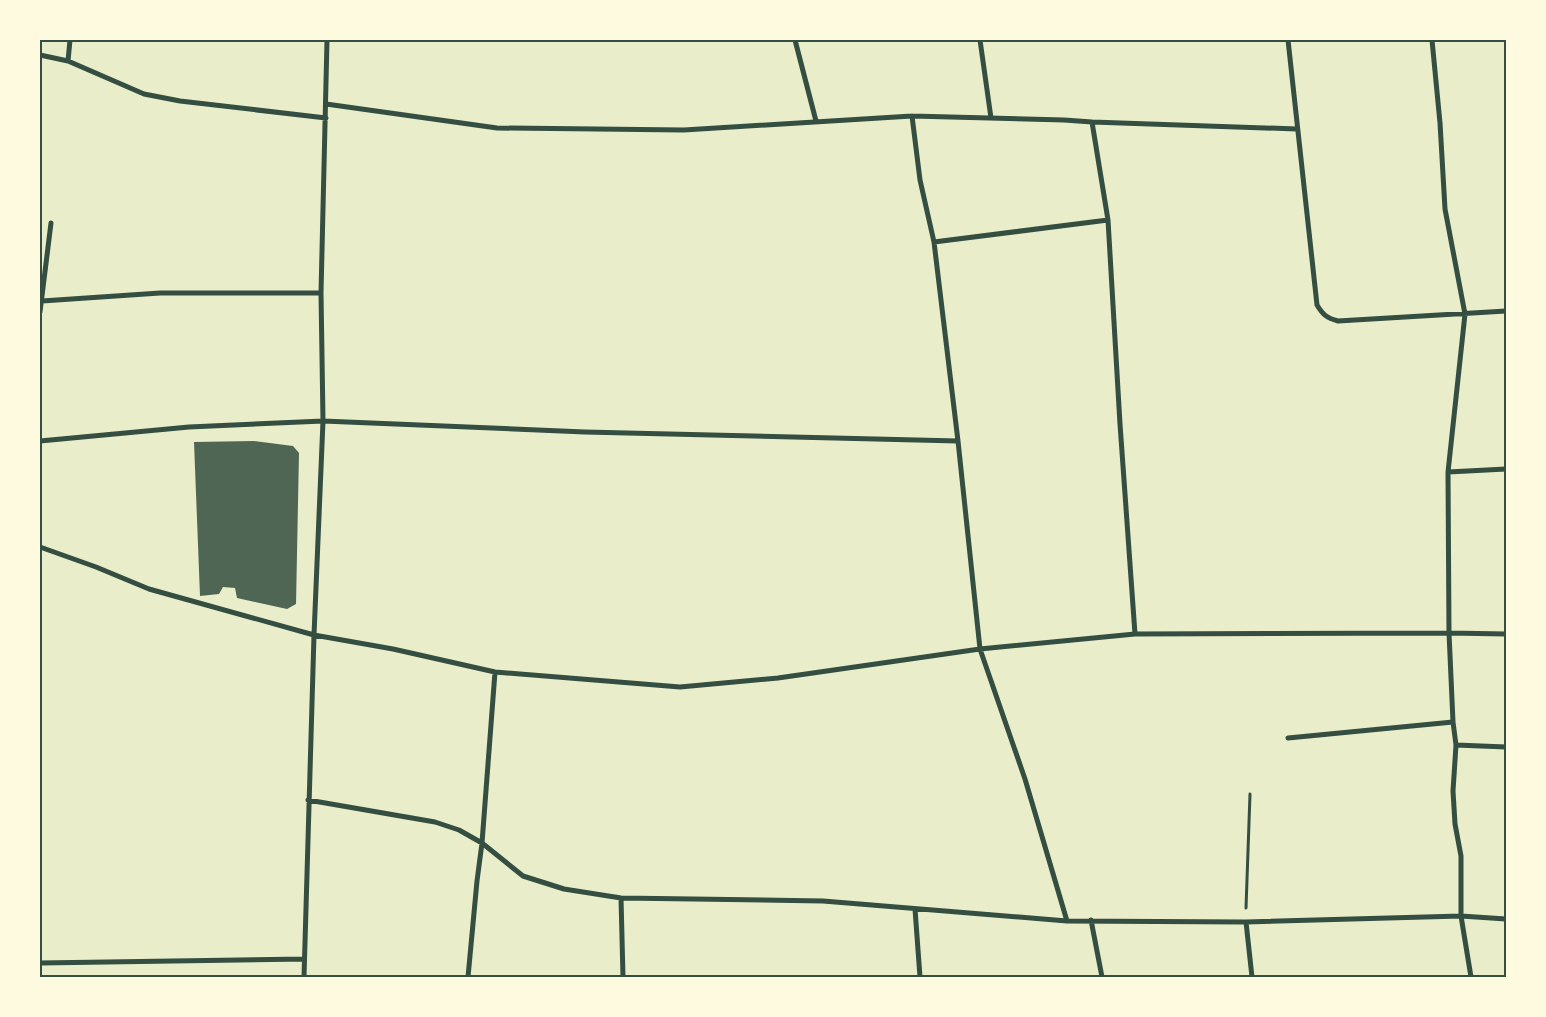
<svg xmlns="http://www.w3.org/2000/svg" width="1546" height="1017" font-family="'PT Sans',sans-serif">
<rect width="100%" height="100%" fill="#e9edc9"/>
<!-- building -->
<path fill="#4f6655" d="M254 441 293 446 299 453 296 604 287 609 237 598 235 588 223 587 219 594 200 596 194 442Z"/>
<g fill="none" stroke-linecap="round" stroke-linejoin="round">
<!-- path -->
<path stroke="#344e41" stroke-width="3" d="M1246 908 1250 794"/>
<!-- minor -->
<path stroke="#344e41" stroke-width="5" d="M795 40 816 121
M980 40 991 118
M1288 40 1317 305C1323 315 1327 318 1338 321L1506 311
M1432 40 1440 123 1445 209 1465 314 1448 472 1449 633 1453 722 1456 745 1453 791 1455 824 1461 856V916L1471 977
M40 55 68 61 144 94 180 101 326 118
M68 61 70 40
M326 104 497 128 684 130 912 116 1064 120 1092 122 1108 220 1120 424 1135 634
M912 116 920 180 934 242 958 441 980 649 1025 779 1067 921
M1092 122 1297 129
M934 242 1108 220
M42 301 160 293H321
M40 312 51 223
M40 441 189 427 323 421 585 432 958 441
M1448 472 1506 469
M40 547 96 567 149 589 314 635 393 649 495 672 680 687 778 678 980 649 1135 634 1449 633 1506 634
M1288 738 1453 722
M1456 745 1506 747
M308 800 435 822 459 830 482 843 523 876 564 889 621 898 823 901 1067 921 1246 922 1461 916 1506 919
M621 898 623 977
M915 909 920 977
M1091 920 1102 977
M1246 922 1252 977
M40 963 304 959
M304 977 314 635 323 421 321 293 327 40
M468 977 477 881 482 843 495 672"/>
</g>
<!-- border -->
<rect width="1546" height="1017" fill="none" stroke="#fefae0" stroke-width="82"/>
<rect x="41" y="41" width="1464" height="935" fill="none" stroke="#344e41" stroke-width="2"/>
</svg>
